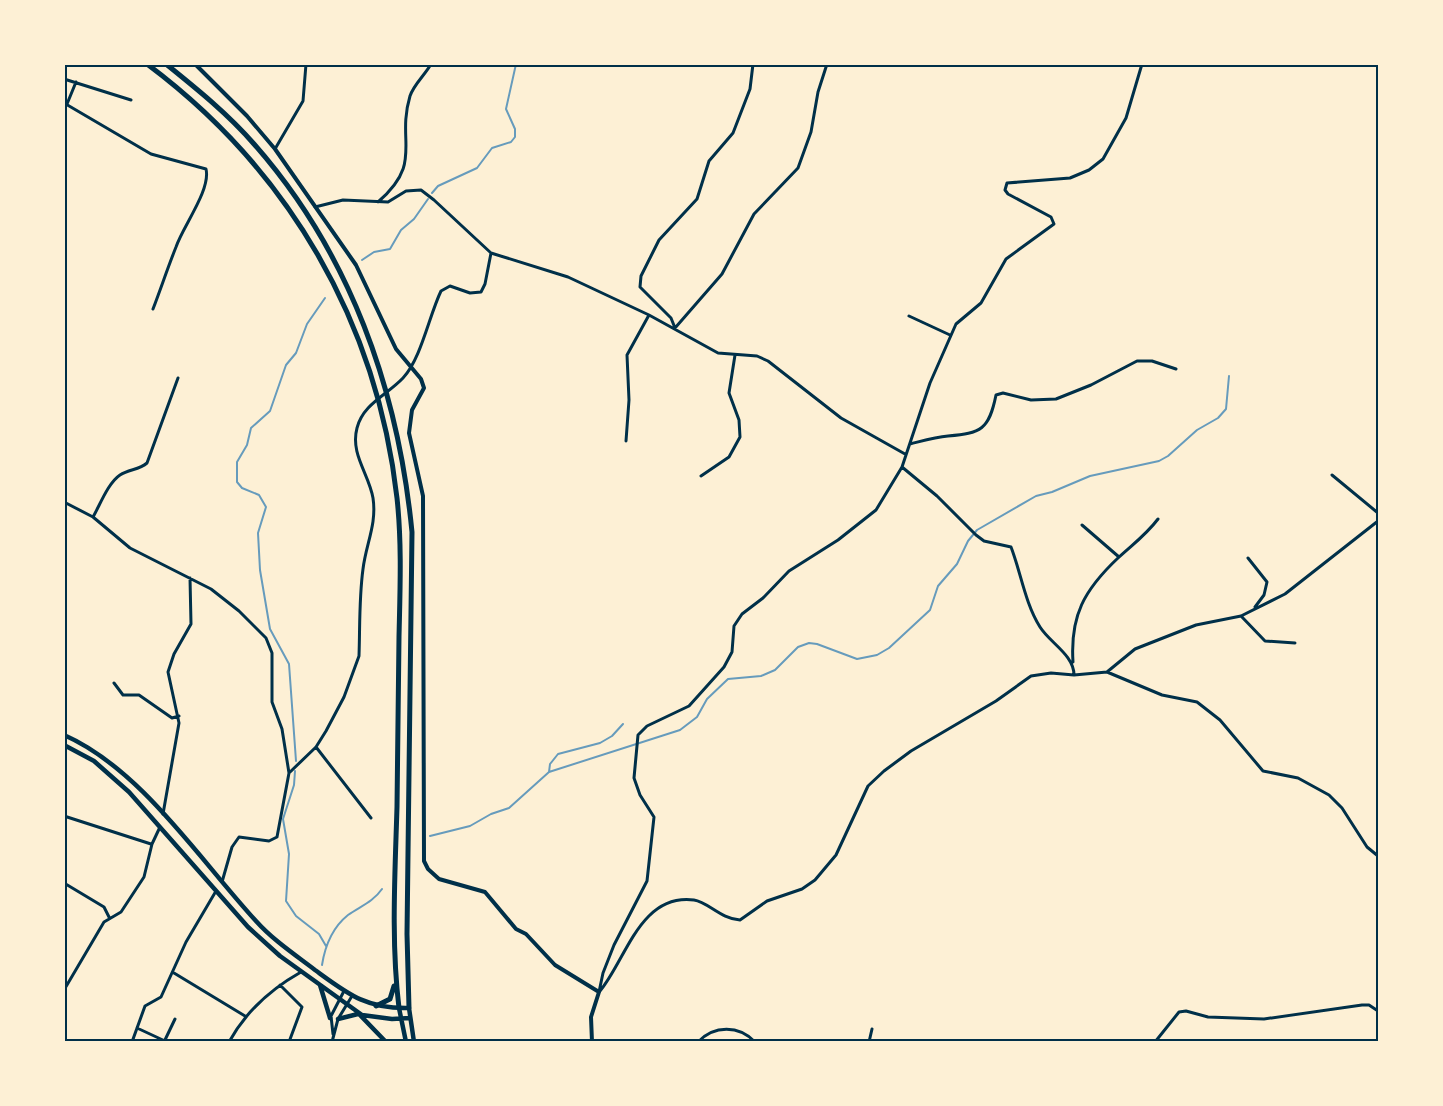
<svg xmlns="http://www.w3.org/2000/svg" width="1443" height="1106" font-family="'Nunito Sans',sans-serif">
<rect width="100%" height="100%" fill="#fdf0d5"/>
<g fill="none" stroke-linecap="round" stroke-linejoin="round">
<!-- stream -->
<path stroke="#669bbc" stroke-width="2" d="M432 193 438 186 477 168 492 148 511 142 515 137V129L506 109 516 64
M362 260 374 252 390 249 401 230 414 219 428 199
M296 761 289 664 270 629 260 570 258 533 266 507 259 495 242 488 237 482V462L247 445 251 428 270 411 286 365 296 353 307 324 325 298
M295 771 294 785 283 819 289 854 286 901 296 916 319 934 326 946
M549 772 550 764 558 754 600 743 612 736 623 724
M430 836 470 826 491 814 509 808 549 772 680 730 697 717 707 699 728 679 761 676 775 670 798 647 809 643 817 644 857 659 877 655 889 648 930 610 938 586 957 564 968 541 977 530 1036 496 1052 492 1090 476 1159 461 1168 456 1197 430 1218 418 1226 409 1229 376
M322 965C325 946 333 927 348 915 361 906 373 902 382 889"/>
<!-- minor -->
<path stroke="#003049" stroke-width="3" d="M753 64 750 89 733 133 709 161 697 199 659 240 641 276 640 287 671 318 675 328 722 274 754 214 798 168 811 132 818 92 827 64
M64 79 131 100
M64 103 151 154 206 169C211 190 183 226 176 247 168 267 161 288 153 309
M67 104 76 82
M275 149 303 101 306 64
M378 202C424 162 396 143 410 96 414 84 425 75 431 64
M315 207 343 200 388 202 406 191 421 190 434 200 491 253 568 277 649 315 718 353 757 356 768 361 841 418 905 454
M909 316 950 335
M626 441 629 400 627 355 649 315
M910 444C922 441 935 437 948 436 981 433 989 430 996 395L1003 393 1031 400 1056 399 1091 385 1137 361H1152L1176 369
M902 467 937 496 976 535 984 541 1011 547C1021 573 1025 603 1040 627 1050 643 1074 655 1074 675
M1332 475 1378 513
M701 476 729 457 740 437 739 420 729 393 735 355
M64 502 93 517 130 548 211 589 239 611 266 638 272 653V702L282 729 289 773
M93 517C100 505 108 483 120 475 129 469 139 470 147 463L178 378
M1082 525 1119 557
M1248 558 1267 582 1264 595 1255 607
M1241 616 1265 641 1295 643
M1073 662C1070 616 1084 590 1118 558 1132 545 1146 535 1158 519
M1107 672 1162 695 1197 702 1220 720 1263 771 1298 778 1329 795 1342 808 1367 847 1378 856
M114 683 123 695H139L172 718 179 716
M316 747 371 818
M163 814 179 723 168 672 174 654 191 624 190 578
M64 816 151 844
M222 882 232 847 239 837 269 841 277 837 289 773 316 747 326 731 344 697 359 656C360 627 359 598 363 569 366 544 377 524 373 498 369 474 350 454 357 428 363 404 387 395 403 378 421 359 429 316 441 291L450 286 470 293 481 292 485 284 491 253
M64 883 104 907 109 917
M174 973 245 1016
M280 985 302 1007 289 1042
M64 990 104 922 121 912 144 877 152 844 160 827
M600 991C626 960 640 893 694 900 708 902 721 919 740 920L767 901 802 889 815 880 836 855 868 786 884 771 911 751 996 701 1031 676 1051 673 1074 675 1107 672 1135 649 1196 625 1241 616 1285 594 1378 521
M599 992 603 973 614 945 647 881 654 817 640 795 634 778 638 735 647 726 689 706 724 667 732 652 734 626 742 614 763 598 789 571 838 540 876 510 902 467 930 383 956 324 981 303 1006 259 1054 224 1051 217 1008 194 1005 190 1007 183 1070 178 1089 170 1103 159 1126 118 1142 64
M137 1028 165 1041
M333 1034 331 1016 344 991
M132 1042 145 1006 161 997 186 942 216 891
M164 1042 175 1019
M229 1042C246 1011 271 989 301 972
M332 1042 338 1019 352 996
M698 1042C714 1025 739 1025 755 1042
M869 1042 872 1029
M1155 1042 1179 1012 1186 1011 1208 1017 1264 1019 1362 1005H1369L1378 1011"/>
<!-- tertiary -->
<path stroke="#003049" stroke-width="4" d="M195 64 247 116 275 149 356 265 396 349 421 379 424 388 412 410 409 433 423 496 424 861 428 869 439 879 485 892 516 929 526 934 555 965 599 992 591 1017 592 1042"/>
<!-- secondary -->
<path stroke="#003049" stroke-width="4.5" d="M64 735C141 769 199 859 256 921 273 940 294 954 315 970 348 994 366 1009 409 1008L414 1042
M64 745 94 761 129 792 248 927 280 956 362 1015 392 1019 410 1018
M320 985 330 1018
M399 1008 406 1042
M359 1014 386 1042
M338 1019 358 1014"/>
<!-- primary -->
<path stroke="#003049" stroke-width="5" d="M147 64C289 170 377 322 397 498 402 544 400 591 399 637 398 694 398 750 397 807 395 874 391 942 399 1008
M166 64C197 89 228 114 254 144 350 253 398 389 412 532L407 934 409 1008
M376 1006 390 999 394 986"/>
</g>
<!-- border -->
<rect width="1443" height="1106" fill="none" stroke="#fdf0d5" stroke-width="132"/>
<rect x="66" y="66" width="1311" height="974" fill="none" stroke="#003049" stroke-width="2"/>
</svg>
